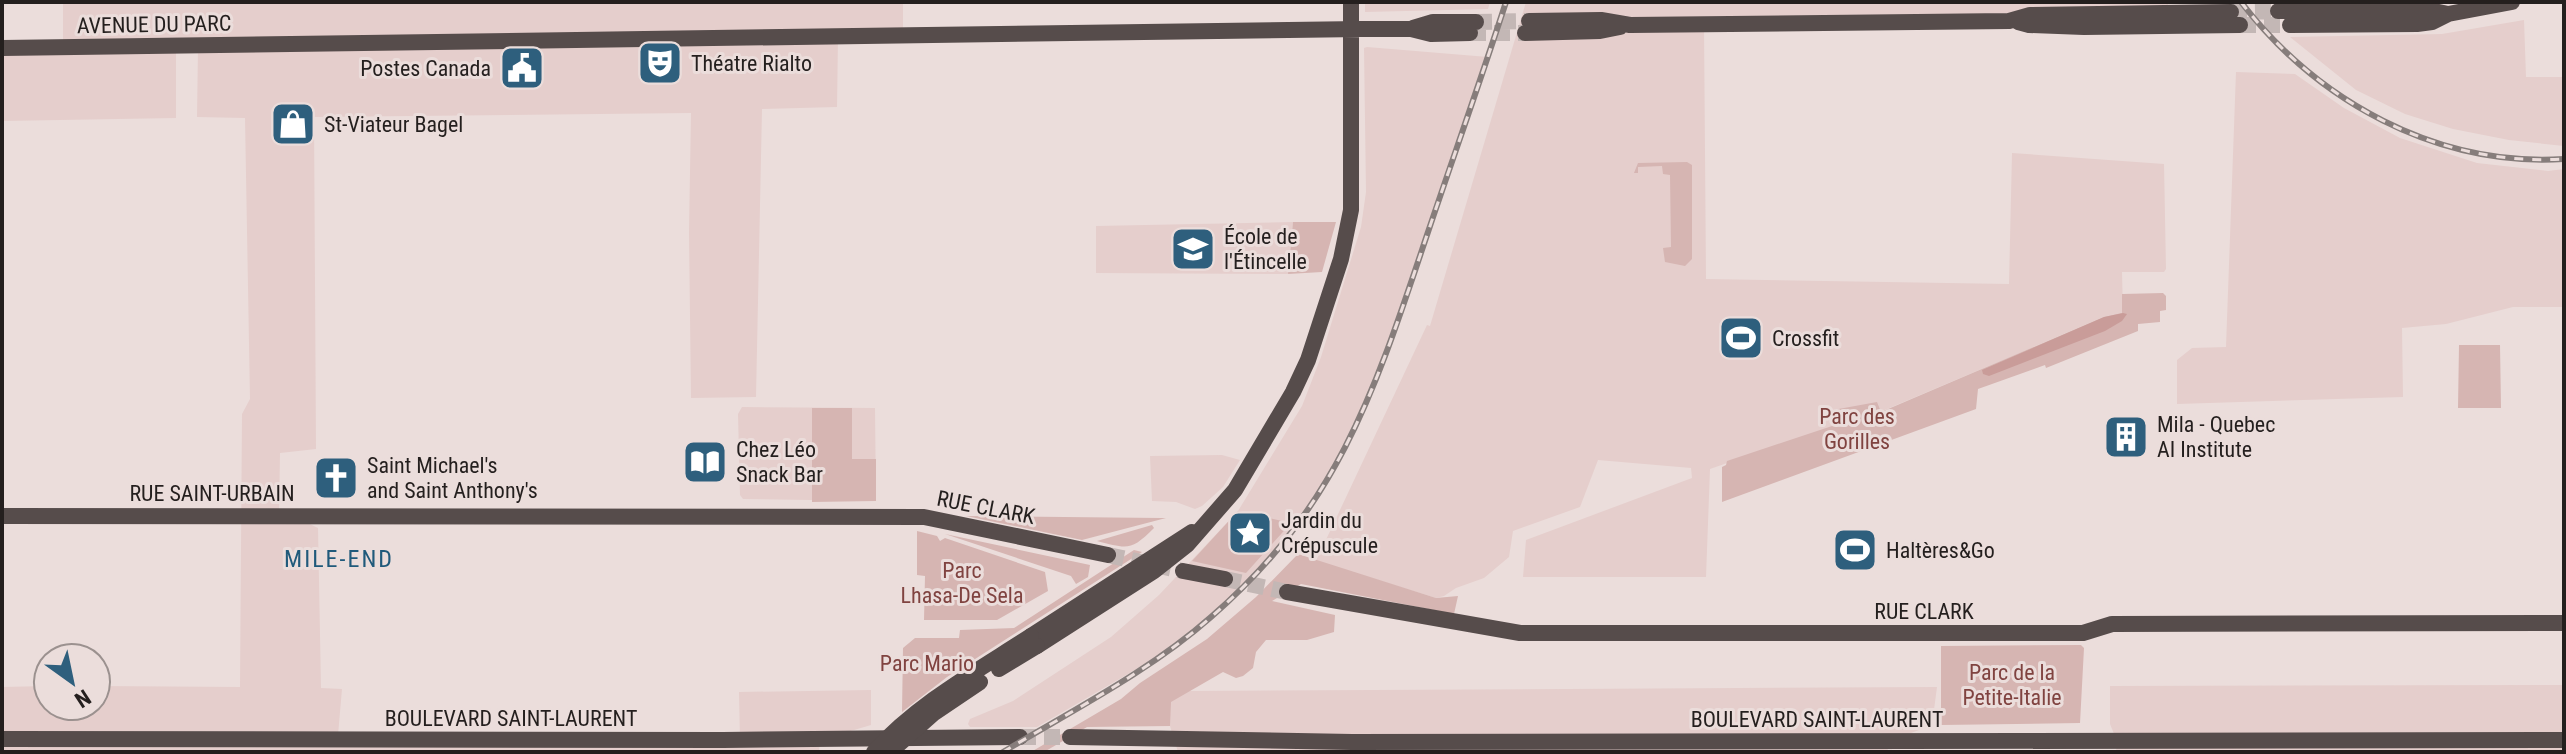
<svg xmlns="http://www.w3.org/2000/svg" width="2566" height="754" font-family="'Roboto Condensed',sans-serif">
<rect width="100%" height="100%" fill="#ebdddb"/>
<!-- built -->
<path fill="#e5cecc" d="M63 2H903V38H838L837 107 762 109 756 397 691 398 689 232 691 113 314 117 316 449 280 453 279 514 291 515 318 528 321 688 342 689 338 735 740 740 739 692 871 690V725L820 740 819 752H2V687L48 686V706H96V686L240 687 242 414 250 399 245 118 197 117 198 48H176V118L2 121V47L63 46Z
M1365 2H1490L1488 9 1365 12Z
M1526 2H2168V7L1704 26 1706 279 2009 284 2012 153 2164 164 2166 269 2164 272H2122L2123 313 2104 317 1880 412 1876 403 1866 406 1833 426 1710 469 1706 577H1523L1526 540 1692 478 1691 468 1598 460 1580 507 1513 531 1509 557 1484 578 1456 588 1444 596 1436 598 1316 561 1427 325 1430 326Z
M2524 20 2526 77H2564V146L2509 140 2453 129 2405 114 2356 90 2290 37 2442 34Z
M1367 47 1488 57 1382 368 1355 432 1327 483 1259 574 1190 634 1164 653 1037 727H970L968 724 970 719 1013 701 1111 637 1159 595 1238 511 1302 406 1321 357 1361 227 1366 192 1364 48Z
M2236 72 2295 74 2344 108 2400 138 2477 163 2548 171 2564 169V307H2513L2446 324 2402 328 2403 397 2177 404V360L2192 348 2226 347Z
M1293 222 1288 274 1096 273V226Z
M742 407 875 408 876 501 743 499 740 495 738 414Z
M1222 455 1240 460 1223 487 1202 506 1195 509 1176 502 1152 501 1150 456Z
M2564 685V752H2116L2117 741 2110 724V686Z
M1937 687 1932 725 1890 741 1887 752H1178L1170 726V702L1187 691Z"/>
<!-- green -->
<path fill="#d6b5b2" d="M1687 162 1692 165V259L1685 266 1665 262 1663 248 1671 247 1670 175 1663 174 1662 166 1638 167V173H1634L1638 163Z
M1293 222H1336L1322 272 1288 274Z
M2163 293 2166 296V310L2160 311V322L2138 324V331L2046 368 2045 365 1978 389 1976 409 1722 502V467L1726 465 1727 461 1832 426 1833 410 1877 402 1881 412 2104 317 2122 313V294Z
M2459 345H2500L2501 408H2458Z
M812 408H852V459H876V501L812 502Z
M1238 511 1291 523 1246 573 1192 561Z
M966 516 1161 518H1166L1082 540Z
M1152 525 1154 528C1131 551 1128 549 1097 541Z
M917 531 937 536 940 541 945 538 1045 572 1048 591 997 620H924L925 576 917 575Z
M945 534 1090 565 1088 577 1076 584 1071 576Z
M1134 550 1142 552 947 677 902 712 903 648 915 638H959L960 630 1014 628Z
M1298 554 1436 598 1458 596 1454 614 1301 584 1272 601 1335 615 1334 632 1307 640H1266L1256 652 1253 668 1243 676 1236 678 1223 672 1171 702 1170 726 1087 727 1044 752H1031L1121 699 1140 683 1207 639 1256 597Z
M2081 645 2084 648 2080 723 1941 725V646Z"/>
<!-- forest -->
<path fill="#c99c99" d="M2123 313 2127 314 2122 321 2105 331 1989 376 1983 374 1982 370 2104 317Z"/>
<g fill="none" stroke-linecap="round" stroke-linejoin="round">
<!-- major-tunnel -->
<path stroke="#c3b7b5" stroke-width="16" stroke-dasharray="16 8" stroke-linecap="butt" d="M2231 12 2278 11
M1476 22 1529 21
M2240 25H2290
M1470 33H1525
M1108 555 1183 571
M1225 579 1287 592
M1020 737H1070"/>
<!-- major -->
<path stroke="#564c4b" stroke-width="16" d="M2278 11 2425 9 2448 14
M1529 21 1601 20 1630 25 2009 21 2030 15 2231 12
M2018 22 2029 25 2084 27 2240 25
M2290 25 2417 24 2432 22 2448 14 2512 2
M1413 28 1433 22H1476
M1525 33 1600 31 1620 27
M2 48 1361 29H1411L1431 34 1470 33
M2 516 924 517 1108 555
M1183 571 1225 579
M1287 592 1520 633H2083L2112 624 2564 623
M1031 636 1192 532
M1037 646 1154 571 1187 545 1235 490 1293 392 1308 360 1341 259 1351 210V2
M1070 737 1352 742 2564 740
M2 739 723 740 1020 737"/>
<!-- rail casing -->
<g stroke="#867d7b" stroke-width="6">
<path id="rail" d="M2241 2C2317 101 2436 167 2564 159
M1003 752C1073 710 1150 671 1211 617 1340 505 1376 387 1428 232 1454 155 1481 79 1506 2"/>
</g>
<!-- rail -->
<use href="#rail" stroke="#ebdddb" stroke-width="3" stroke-dasharray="9" stroke-linecap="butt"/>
<!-- major-bridge -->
<path stroke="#564c4b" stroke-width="16" d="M999 669 1037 646
M874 752C917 704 977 671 1031 636
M890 752 934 713 980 682"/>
</g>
<!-- icons -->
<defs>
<g id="theatre-square" transform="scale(2.3)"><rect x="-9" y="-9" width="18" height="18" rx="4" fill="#2e5f7d" stroke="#ebdddb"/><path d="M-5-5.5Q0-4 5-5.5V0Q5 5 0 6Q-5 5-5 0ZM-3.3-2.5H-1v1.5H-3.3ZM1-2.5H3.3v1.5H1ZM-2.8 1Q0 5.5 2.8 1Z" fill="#fff"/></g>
<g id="civic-square" transform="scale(2.3)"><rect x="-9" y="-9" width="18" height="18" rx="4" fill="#2e5f7d" stroke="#ebdddb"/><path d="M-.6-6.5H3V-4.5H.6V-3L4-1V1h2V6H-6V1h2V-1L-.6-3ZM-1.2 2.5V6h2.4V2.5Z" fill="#fff"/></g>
<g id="shop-square" transform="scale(2.3)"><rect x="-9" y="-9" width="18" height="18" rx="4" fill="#2e5f7d" stroke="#ebdddb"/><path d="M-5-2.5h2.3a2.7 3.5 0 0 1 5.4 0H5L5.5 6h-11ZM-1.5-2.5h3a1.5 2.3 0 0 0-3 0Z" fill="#fff"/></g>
<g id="school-square" transform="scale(2.3)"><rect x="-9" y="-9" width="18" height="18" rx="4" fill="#2e5f7d" stroke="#ebdddb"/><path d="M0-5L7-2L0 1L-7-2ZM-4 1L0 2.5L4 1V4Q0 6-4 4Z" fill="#fff"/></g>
<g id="stadium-square" transform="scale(2.3)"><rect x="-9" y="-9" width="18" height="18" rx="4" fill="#2e5f7d" stroke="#ebdddb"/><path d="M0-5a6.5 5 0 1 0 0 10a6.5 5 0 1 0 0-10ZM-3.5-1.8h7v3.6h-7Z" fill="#fff"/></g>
<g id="building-square" transform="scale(2.3)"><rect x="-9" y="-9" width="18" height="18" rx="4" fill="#2e5f7d" stroke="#ebdddb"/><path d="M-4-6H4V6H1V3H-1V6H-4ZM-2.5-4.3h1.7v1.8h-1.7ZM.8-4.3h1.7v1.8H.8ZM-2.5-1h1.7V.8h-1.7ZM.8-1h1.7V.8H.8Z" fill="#fff"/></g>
<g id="library-square" transform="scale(2.3)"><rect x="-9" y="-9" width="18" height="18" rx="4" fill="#2e5f7d" stroke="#ebdddb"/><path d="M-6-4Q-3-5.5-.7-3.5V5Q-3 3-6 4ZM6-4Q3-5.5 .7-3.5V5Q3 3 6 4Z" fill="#fff"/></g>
<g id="church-square" transform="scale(2.3)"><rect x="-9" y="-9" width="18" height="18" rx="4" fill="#2e5f7d" stroke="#ebdddb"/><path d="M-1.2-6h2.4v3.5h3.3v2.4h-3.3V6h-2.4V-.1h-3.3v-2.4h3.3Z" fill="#fff"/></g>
<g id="sight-square" transform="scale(2.3)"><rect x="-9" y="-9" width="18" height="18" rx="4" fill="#2e5f7d" stroke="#ebdddb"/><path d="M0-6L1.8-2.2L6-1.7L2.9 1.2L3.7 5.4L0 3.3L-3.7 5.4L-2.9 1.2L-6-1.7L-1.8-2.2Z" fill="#fff"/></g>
</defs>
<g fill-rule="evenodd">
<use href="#theatre-square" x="660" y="63"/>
<use href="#civic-square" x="522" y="68"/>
<use href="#shop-square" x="293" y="124"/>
<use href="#school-square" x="1193" y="249"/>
<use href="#stadium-square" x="1741" y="338"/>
<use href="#building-square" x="2126" y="437"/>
<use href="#library-square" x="705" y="462"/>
<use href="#church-square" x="336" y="478"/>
<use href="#sight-square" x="1250" y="533"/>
<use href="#stadium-square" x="1855" y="550"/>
</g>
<g text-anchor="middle" stroke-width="6" stroke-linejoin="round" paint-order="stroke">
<!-- street labels -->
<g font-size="22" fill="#241f1e" stroke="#ebdddb">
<text transform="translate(154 24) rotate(-1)" y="8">AVENUE DU PARC</text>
<text x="212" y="501">RUE SAINT-URBAIN</text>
<text transform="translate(986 507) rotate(11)" y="8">RUE CLARK</text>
<text x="1924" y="619">RUE CLARK</text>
<text x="511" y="726">BOULEVARD SAINT-LAURENT</text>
<text x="1817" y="727">BOULEVARD SAINT-LAURENT</text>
</g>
<!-- poi labels -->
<g font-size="22" fill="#241f1e" stroke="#ebdddb" text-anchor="start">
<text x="691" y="71">Théatre Rialto</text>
<text x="491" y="76" text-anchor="end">Postes Canada</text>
<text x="324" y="132">St-Viateur Bagel</text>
<text x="1224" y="244">École de<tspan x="1224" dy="25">l'Étincelle</tspan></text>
<text x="1772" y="346">Crossfit</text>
<text x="2157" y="432">Mila - Quebec<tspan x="2157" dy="25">AI Institute</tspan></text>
<text x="736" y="457">Chez Léo<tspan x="736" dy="25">Snack Bar</tspan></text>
<text x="367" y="473">Saint Michael's<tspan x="367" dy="25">and Saint Anthony's</tspan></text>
<text x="1281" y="528">Jardin du<tspan x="1281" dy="25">Crépuscule</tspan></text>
<text x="1886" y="558">Haltères&amp;Go</text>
</g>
<!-- park labels -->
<g font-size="22" fill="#804340" stroke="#ebdddb">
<text x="1857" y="424">Parc des<tspan x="1857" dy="25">Gorilles</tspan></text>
<text x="962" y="578">Parc<tspan x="962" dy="25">Lhasa-De Sela</tspan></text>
<text x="927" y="671">Parc Mario</text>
<text x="2012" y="680">Parc de la<tspan x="2012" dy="25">Petite-Italie</tspan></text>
</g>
<!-- neighbourhood labels -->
<g font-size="24" letter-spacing="2" fill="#205a7b" stroke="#ebdddb">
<text x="339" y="567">MILE-END</text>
</g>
</g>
<!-- border -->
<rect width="2566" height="754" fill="none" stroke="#241f1e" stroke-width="8"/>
<!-- north arrow -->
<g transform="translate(72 682) rotate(147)"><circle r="38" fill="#ebdddb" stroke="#9b918f" stroke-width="2"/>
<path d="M0-6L14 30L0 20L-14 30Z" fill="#2e5f7d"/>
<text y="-12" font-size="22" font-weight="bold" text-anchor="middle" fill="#241f1e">N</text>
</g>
</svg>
